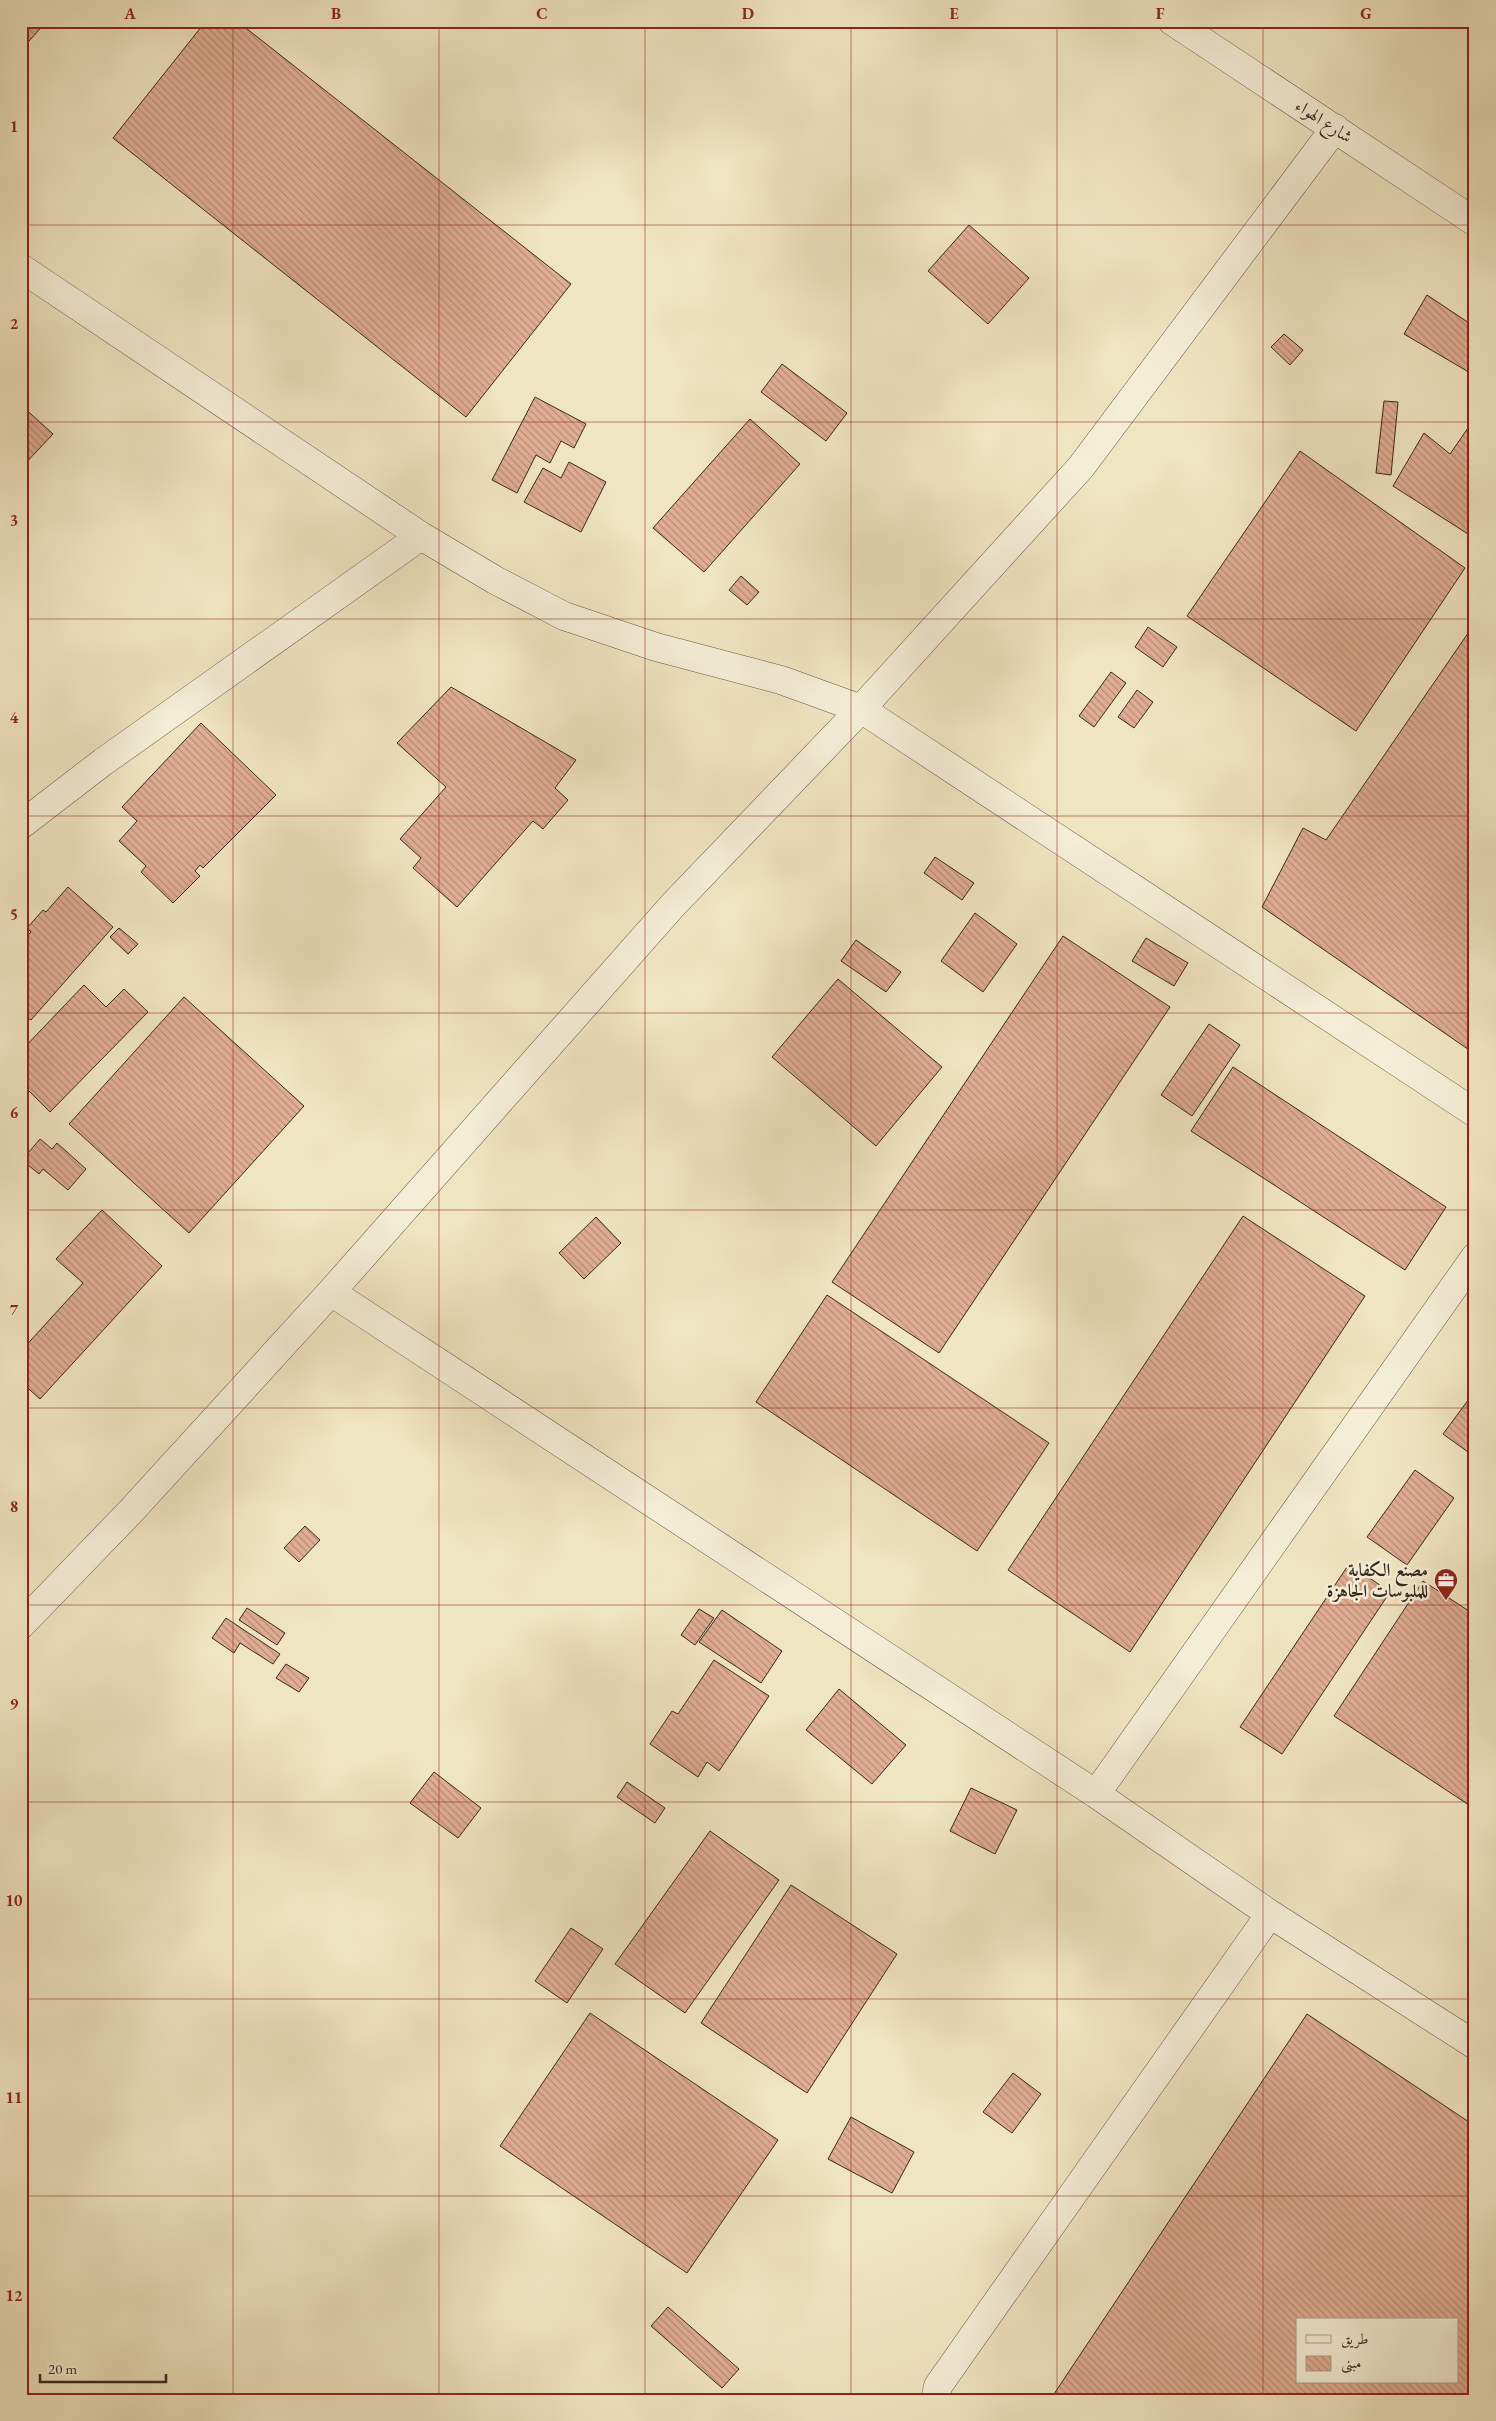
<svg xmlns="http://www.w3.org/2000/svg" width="1496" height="2421" font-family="'EB Garamond',Amiri,serif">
<defs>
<pattern id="building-back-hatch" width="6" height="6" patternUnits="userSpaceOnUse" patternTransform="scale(1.25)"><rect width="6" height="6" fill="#e1ad93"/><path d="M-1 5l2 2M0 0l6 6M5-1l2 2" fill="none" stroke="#b78d77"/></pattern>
</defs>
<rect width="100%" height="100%" fill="#f0e5c1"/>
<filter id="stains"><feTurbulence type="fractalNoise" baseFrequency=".004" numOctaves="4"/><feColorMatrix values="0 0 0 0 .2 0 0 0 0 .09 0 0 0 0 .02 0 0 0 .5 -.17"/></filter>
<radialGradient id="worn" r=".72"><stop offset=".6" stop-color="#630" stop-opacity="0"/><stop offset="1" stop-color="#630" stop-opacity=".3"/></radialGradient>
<!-- building -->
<path fill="url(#building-back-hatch)" stroke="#37281d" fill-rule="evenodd" d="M21 21H47L21 50Z
M206 21H237L571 284 466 417 113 138Z
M969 225 1029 278 988 324 928 271Z
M1427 295 1475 327V369L1472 374 1404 334Z
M1284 334 1303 350 1290 365 1271 347Z
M782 364 847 413 826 441 761 392Z
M535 397 586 424 574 448 561 441 550 463 536 455 517 493 492 480Z
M1384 401 1398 402 1391 475 1376 473Z
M21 405 53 434 21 468Z
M1475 418V525L1468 534 1393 486 1424 433 1450 454Z
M750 419 800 464 704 572 653 528Z
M1300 451 1465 568 1356 731 1187 616Z
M569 462 606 482 581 532 524 502 543 468 561 478Z
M741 576 759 592 747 605 729 590Z
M1475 623V1054L1262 907 1303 828 1326 840Z
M1148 627 1177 647 1163 667 1135 647Z
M1111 672 1126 683 1094 727 1079 716Z
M451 687 576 760 555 788 568 800 543 829 533 821 457 907 413 868 421 858 400 839 446 787 397 743Z
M1137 690 1153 702 1134 728 1118 717Z
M201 723 276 795 203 868 200 865 195 871 200 876 173 903 141 872 146 866 119 841 137 821 122 807Z
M935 857 974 883 962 900 924 873Z
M68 887 113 927 31 1020 28 1018 21 1026V937L24 940 31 932 27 928 43 910 46 912Z
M975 913 1017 944 983 992 941 961Z
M119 928 138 944 128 954 110 937Z
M1063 936 1170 1007 939 1353 832 1282Z
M1146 938 1188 963 1174 986 1132 961Z
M856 940 901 972 886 992 841 961Z
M838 979 942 1067 876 1146 772 1057Z
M84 985 106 1007 124 989 148 1012 50 1112 21 1083V1051Z
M184 997 304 1106 189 1233 69 1124Z
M1209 1024 1240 1045 1192 1116 1161 1095Z
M1233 1067 1446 1207 1405 1270 1191 1131Z
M40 1139 52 1149 57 1143 86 1169 68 1190 43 1169 39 1174 22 1160Z
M102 1210 162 1266 40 1399 21 1382V1351L83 1283 56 1259Z
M1243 1216 1365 1296 1130 1652 1008 1570Z
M596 1217 621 1243 584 1279 559 1253Z
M827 1295 1049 1443 977 1551 756 1402Z
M1469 1399 1475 1403V1457L1443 1434Z
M1415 1470 1454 1498 1407 1565 1367 1537Z
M305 1526 320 1540 299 1562 284 1548Z
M1349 1564 1390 1592 1282 1754 1240 1727Z
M1423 1581 1475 1615V1809L1334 1716Z
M247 1608 285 1633 277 1645 239 1620Z
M699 1609 714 1618 695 1645 681 1635Z
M722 1610 782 1651 761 1683 699 1642Z
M226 1618 280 1654 273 1664 240 1643 234 1653 212 1638Z
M714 1660 769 1696 719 1771 707 1762 698 1777 650 1744 672 1711 678 1714Z
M286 1664 309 1678 299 1692 276 1678Z
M839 1689 906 1745 872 1784 806 1730Z
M434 1772 481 1808 458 1838 410 1803Z
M627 1782 665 1808 655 1823 617 1797Z
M971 1788 1017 1810 995 1854 950 1831Z
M710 1831 779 1880 685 2013 615 1964Z
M791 1885 897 1954 807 2093 701 2023Z
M571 1928 603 1949 567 2003 535 1981Z
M590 2013 778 2140 687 2273 500 2146Z
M1307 2014 1475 2126V2400H1050ZM1297 2320H1457V2382H1297Z
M1013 2073 1041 2094 1012 2133 983 2112Z
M851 2117 914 2152 892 2193 828 2159Z
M668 2307 739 2369 722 2388 651 2326Z"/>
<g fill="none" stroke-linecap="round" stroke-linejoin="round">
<!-- minor casing -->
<g stroke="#655746" stroke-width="29">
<path id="minor" d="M1172 21 1475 222
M21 268 421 536 495 580 564 616 656 647 781 680 861 709 1475 1113
M21 825 103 762 421 536
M331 1292 1096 1794 1270 1914 1475 2045
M21 1625 132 1510 331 1292 673 905 861 709 1081 467 1335 128
M1096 1794 1475 1257
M935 2400 938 2386 1270 1914"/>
</g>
<!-- minor -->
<use href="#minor" stroke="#f5eed7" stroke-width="28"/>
</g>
<!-- grid -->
<path fill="none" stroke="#8f2418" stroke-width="1" stroke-opacity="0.55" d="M233 21V2400M439 21V2400M645 21V2400M851 21V2400M1057 21V2400M1263 21V2400M21 225H1475M21 422H1475M21 619H1475M21 816H1475M21 1013H1475M21 1210H1475M21 1408H1475M21 1605H1475M21 1802H1475M21 1999H1475M21 2196H1475"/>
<!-- icons -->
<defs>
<g id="office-pin" transform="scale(1.25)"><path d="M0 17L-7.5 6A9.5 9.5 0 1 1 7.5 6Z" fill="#8f2418" stroke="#f5eed7"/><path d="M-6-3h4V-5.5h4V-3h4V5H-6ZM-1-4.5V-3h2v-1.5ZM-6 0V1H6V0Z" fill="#fff"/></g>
</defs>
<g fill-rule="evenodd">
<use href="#office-pin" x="1446" y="1580"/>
</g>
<g text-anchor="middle" stroke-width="5" stroke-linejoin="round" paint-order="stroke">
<!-- street labels -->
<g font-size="18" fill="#37281d" stroke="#f5eed7">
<text transform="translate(1324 121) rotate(33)" y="6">شارع الهواء</text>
</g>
<!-- poi labels -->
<g font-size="18" font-weight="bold" fill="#37281d" stroke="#f5eed7" text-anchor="end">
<text x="1428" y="1576">مصنع الكفاية<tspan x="1428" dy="21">للملبوسات الجاهزة</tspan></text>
</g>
</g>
<!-- margin -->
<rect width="1496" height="2421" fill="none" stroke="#f0e5c1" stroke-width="55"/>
<!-- legend -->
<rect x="1296" y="2318" width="162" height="65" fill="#f5eed7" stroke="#a99f8d"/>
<rect x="1306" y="2335" width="25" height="8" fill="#f5eed7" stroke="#a99f8d"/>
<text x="1341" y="2344" font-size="15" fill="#37281d">طريق</text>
<rect x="1306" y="2356" width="25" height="15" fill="url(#building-back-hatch)" stroke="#a99f8d"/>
<text x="1341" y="2368" font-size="15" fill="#37281d">مبنى</text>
<!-- scale -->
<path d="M40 2374v8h126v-8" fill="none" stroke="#37281d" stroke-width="2.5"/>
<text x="48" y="2374" font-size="15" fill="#37281d" stroke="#f5eed7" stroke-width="4" paint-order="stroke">20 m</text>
<rect x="28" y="28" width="1440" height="2366" fill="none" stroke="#8f2418" stroke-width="2"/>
<g font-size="16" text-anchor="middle" font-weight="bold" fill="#8f2418">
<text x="130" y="19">A</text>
<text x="336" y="19">B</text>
<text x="542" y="19">C</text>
<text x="748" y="19">D</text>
<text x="954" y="19">E</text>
<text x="1160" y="19">F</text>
<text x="1366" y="19">G</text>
<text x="14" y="132">1</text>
<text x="14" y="329">2</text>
<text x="14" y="526">3</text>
<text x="14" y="723">4</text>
<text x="14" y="920">5</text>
<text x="14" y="1118">6</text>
<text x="14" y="1315">7</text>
<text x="14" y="1512">8</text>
<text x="14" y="1709">9</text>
<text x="14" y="1906">10</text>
<text x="14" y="2103">11</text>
<text x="14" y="2301">12</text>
</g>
<rect width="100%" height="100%" filter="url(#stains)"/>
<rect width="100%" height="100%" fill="url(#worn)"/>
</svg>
